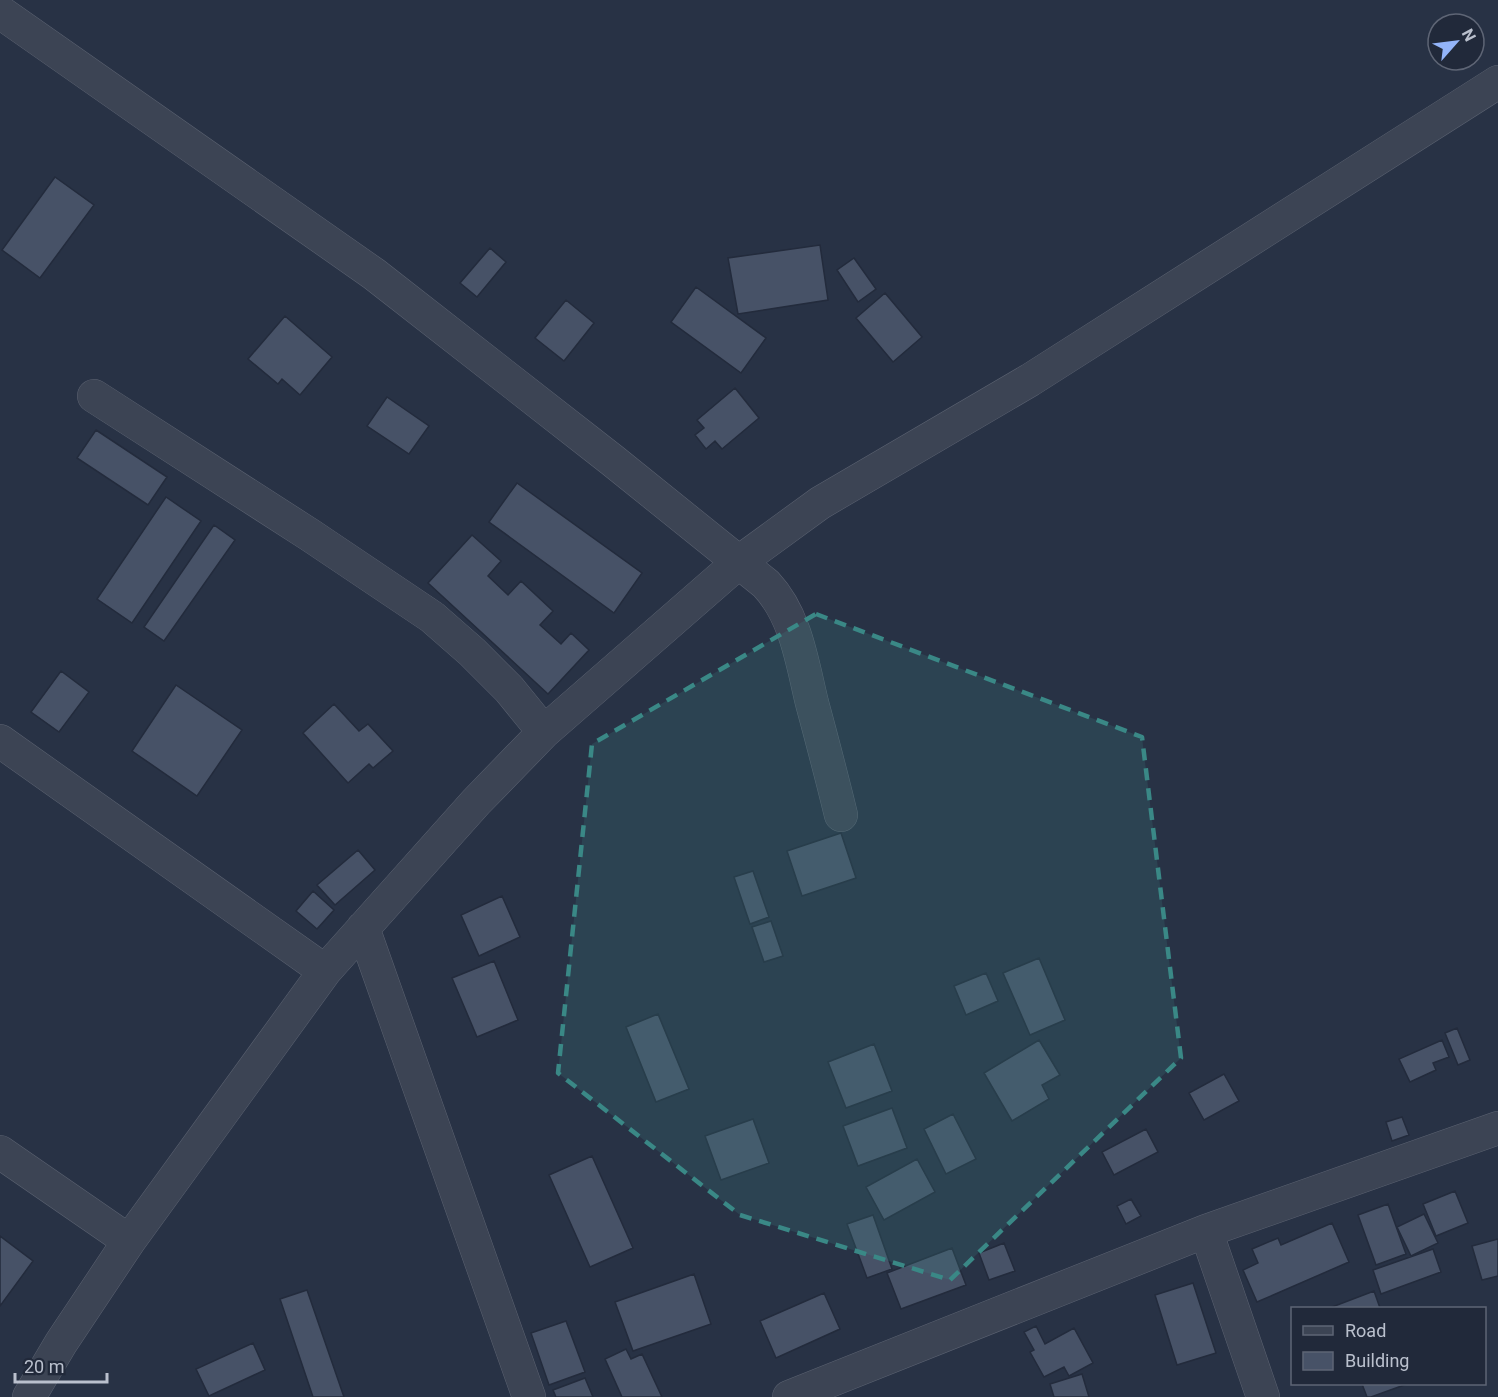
<svg xmlns="http://www.w3.org/2000/svg" width="1498" height="1397" font-family="Roboto,sans-serif">
<rect width="100%" height="100%" fill="#283245"/>
<!-- building -->
<path fill="#475267" stroke="#232b3c" stroke-width="1.5" d="M55 177 94 205 40 278 2 250Z
M820 245 828 300 738 314 728 258Z
M490 248 506 262 477 297 460 283Z
M854 258 876 289 858 302 837 270Z
M696 287 766 338 741 373 671 322Z
M885 293 922 337 893 362 856 318Z
M566 300 594 323 564 361 535 338Z
M285 316 332 357 300 395 282 379 278 384 248 359Z
M735 388 759 418 722 449 715 441 706 449 695 435 704 428 697 420Z
M387 397 429 426 409 454 367 426Z
M96 430 167 477 148 505 77 458Z
M517 483 642 573 614 613 489 522Z
M166 497 201 521 132 623 97 599Z
M214 525 235 540 164 641 144 627Z
M472 535 501 561 488 576 508 595 521 581 553 611 540 625 561 644 571 633 589 650 548 694 428 583Z
M61 671 89 692 59 732 31 712Z
M176 685 242 730 197 796 132 751Z
M334 704 359 731 368 724 393 751 373 768 369 764 348 783 303 733Z
M841 833 856 878 802 896 787 851Z
M358 850 375 870 335 905 317 885Z
M753 871 769 917 750 924 734 877Z
M313 891 334 910 317 929 296 911Z
M502 896 520 937 479 956 461 915Z
M771 921 783 956 764 962 752 927Z
M1039 958 1065 1020 1030 1035 1003 973Z
M494 961 518 1020 477 1037 452 978Z
M986 973 998 1001 966 1015 954 986Z
M658 1014 689 1089 656 1102 626 1027Z
M1457 1028 1470 1060 1458 1065 1445 1033Z
M1039 1040 1060 1075 1042 1085 1049 1099 1012 1121 984 1073Z
M1442 1040 1449 1057 1433 1063 1436 1070 1410 1082 1399 1059Z
M874 1044 892 1091 846 1108 828 1062Z
M1224 1074 1239 1101 1204 1120 1189 1093Z
M892 1108 907 1148 858 1166 843 1126Z
M953 1114 976 1159 946 1174 924 1129Z
M1402 1117 1409 1135 1392 1141 1386 1122Z
M753 1119 769 1163 721 1180 705 1136Z
M1146 1129 1158 1152 1114 1175 1102 1152Z
M592 1156 633 1248 590 1267 549 1175Z
M917 1159 935 1192 884 1220 866 1187Z
M1455 1191 1468 1223 1436 1236 1423 1204Z
M1131 1199 1141 1216 1126 1224 1117 1206Z
M1388 1204 1406 1254 1376 1265 1358 1215Z
M1424 1214 1438 1243 1411 1256 1397 1227Z
M873 1215 892 1269 867 1278 847 1224Z
M1332 1223 1349 1262 1257 1302 1243 1270 1258 1263 1252 1249 1278 1238 1281 1245Z
M0 1236 33 1261 0 1306Z
M1498 1239V1276L1482 1280 1472 1246Z
M1004 1243 1015 1271 989 1280 979 1253Z
M952 1248 966 1285 901 1309 887 1273Z
M1433 1249 1441 1272 1381 1294 1373 1270Z
M694 1274 711 1324 633 1351 615 1302Z
M1193 1283 1216 1353 1177 1365 1155 1295Z
M307 1290 344 1397H313L280 1299Z
M1374 1291 1380 1308H1333L1332 1307Z
M824 1293 840 1329 776 1358 760 1321Z
M566 1321 585 1372 549 1385 531 1333Z
M1036 1326 1045 1344 1074 1328 1093 1363 1069 1376 1064 1367 1044 1377 1030 1352 1034 1350 1024 1332Z
M253 1343 265 1370 209 1396 196 1369Z
M626 1349 631 1359 642 1354 662 1397H622L605 1359Z
M1082 1374 1089 1397H1054L1050 1384Z
M585 1378 593 1397H556L553 1390Z
M1362 1384H1407L1371 1397H1367Z"/>
<g fill="none" stroke-linecap="round" stroke-linejoin="round">
<!-- minor casing -->
<g stroke="#5b6271" stroke-width="34">
<path id="minor" d="M0 12 374 274 612 460 766 584C796 616 802 662 812 703 822 740 832 778 841 815
M94 396 310 535 432 617 472 652 509 689 544 732
M0 741 325 971
M363 928 529 1397
M0 1152 129 1241
M1206 1231 1263 1397
M29 1397 61 1343 129 1241 325 971 476 802 544 732 739 562 820 503 1030 380 1498 82
M789 1397 1206 1231 1498 1128"/>
</g>
<!-- minor -->
<use href="#minor" stroke="#3c4454" stroke-width="33"/>
</g>
<!-- marked area -->
<path fill="#3a8886" fill-opacity="0.2" stroke="#3a8886" stroke-width="4.5" stroke-dasharray="12 8" stroke-linejoin="round" d="M816 614 1142 737 1181 1058 950 1280 740 1215 558 1073 592 744Z"/>
<!-- legend -->
<rect x="1291" y="1307" width="195" height="78" fill="#21293a" stroke="#5e6575" stroke-width="1.5"/>
<rect x="1303" y="1326" width="30" height="9" fill="#3c4454" stroke="#5e6575" stroke-width="1.5"/>
<text x="1345" y="1337" font-size="18" fill="#bac0cd">Road</text>
<rect x="1303" y="1352" width="30" height="18" fill="#475267" stroke="#5e6575" stroke-width="1.5"/>
<text x="1345" y="1367" font-size="18" fill="#bac0cd">Building</text>
<!-- north arrow -->
<g transform="translate(1456 42) rotate(62)"><circle r="28" fill="#21293a" stroke="#5e6575" stroke-width="1.5"/>
<path d="M0-4.5L10 22L0 15L-10 22Z" fill="#93b4f9"/>
<text y="-9" font-size="16" font-weight="bold" text-anchor="middle" fill="#bac0cd">N</text>
</g>
<!-- scale -->
<path d="M15 1373v9h92v-9" fill="none" stroke="#bac0cd" stroke-width="3"/>
<text x="24" y="1373" font-size="18" fill="#bac0cd" stroke="#21293a" stroke-width="4.5" paint-order="stroke">20 m</text>
</svg>
